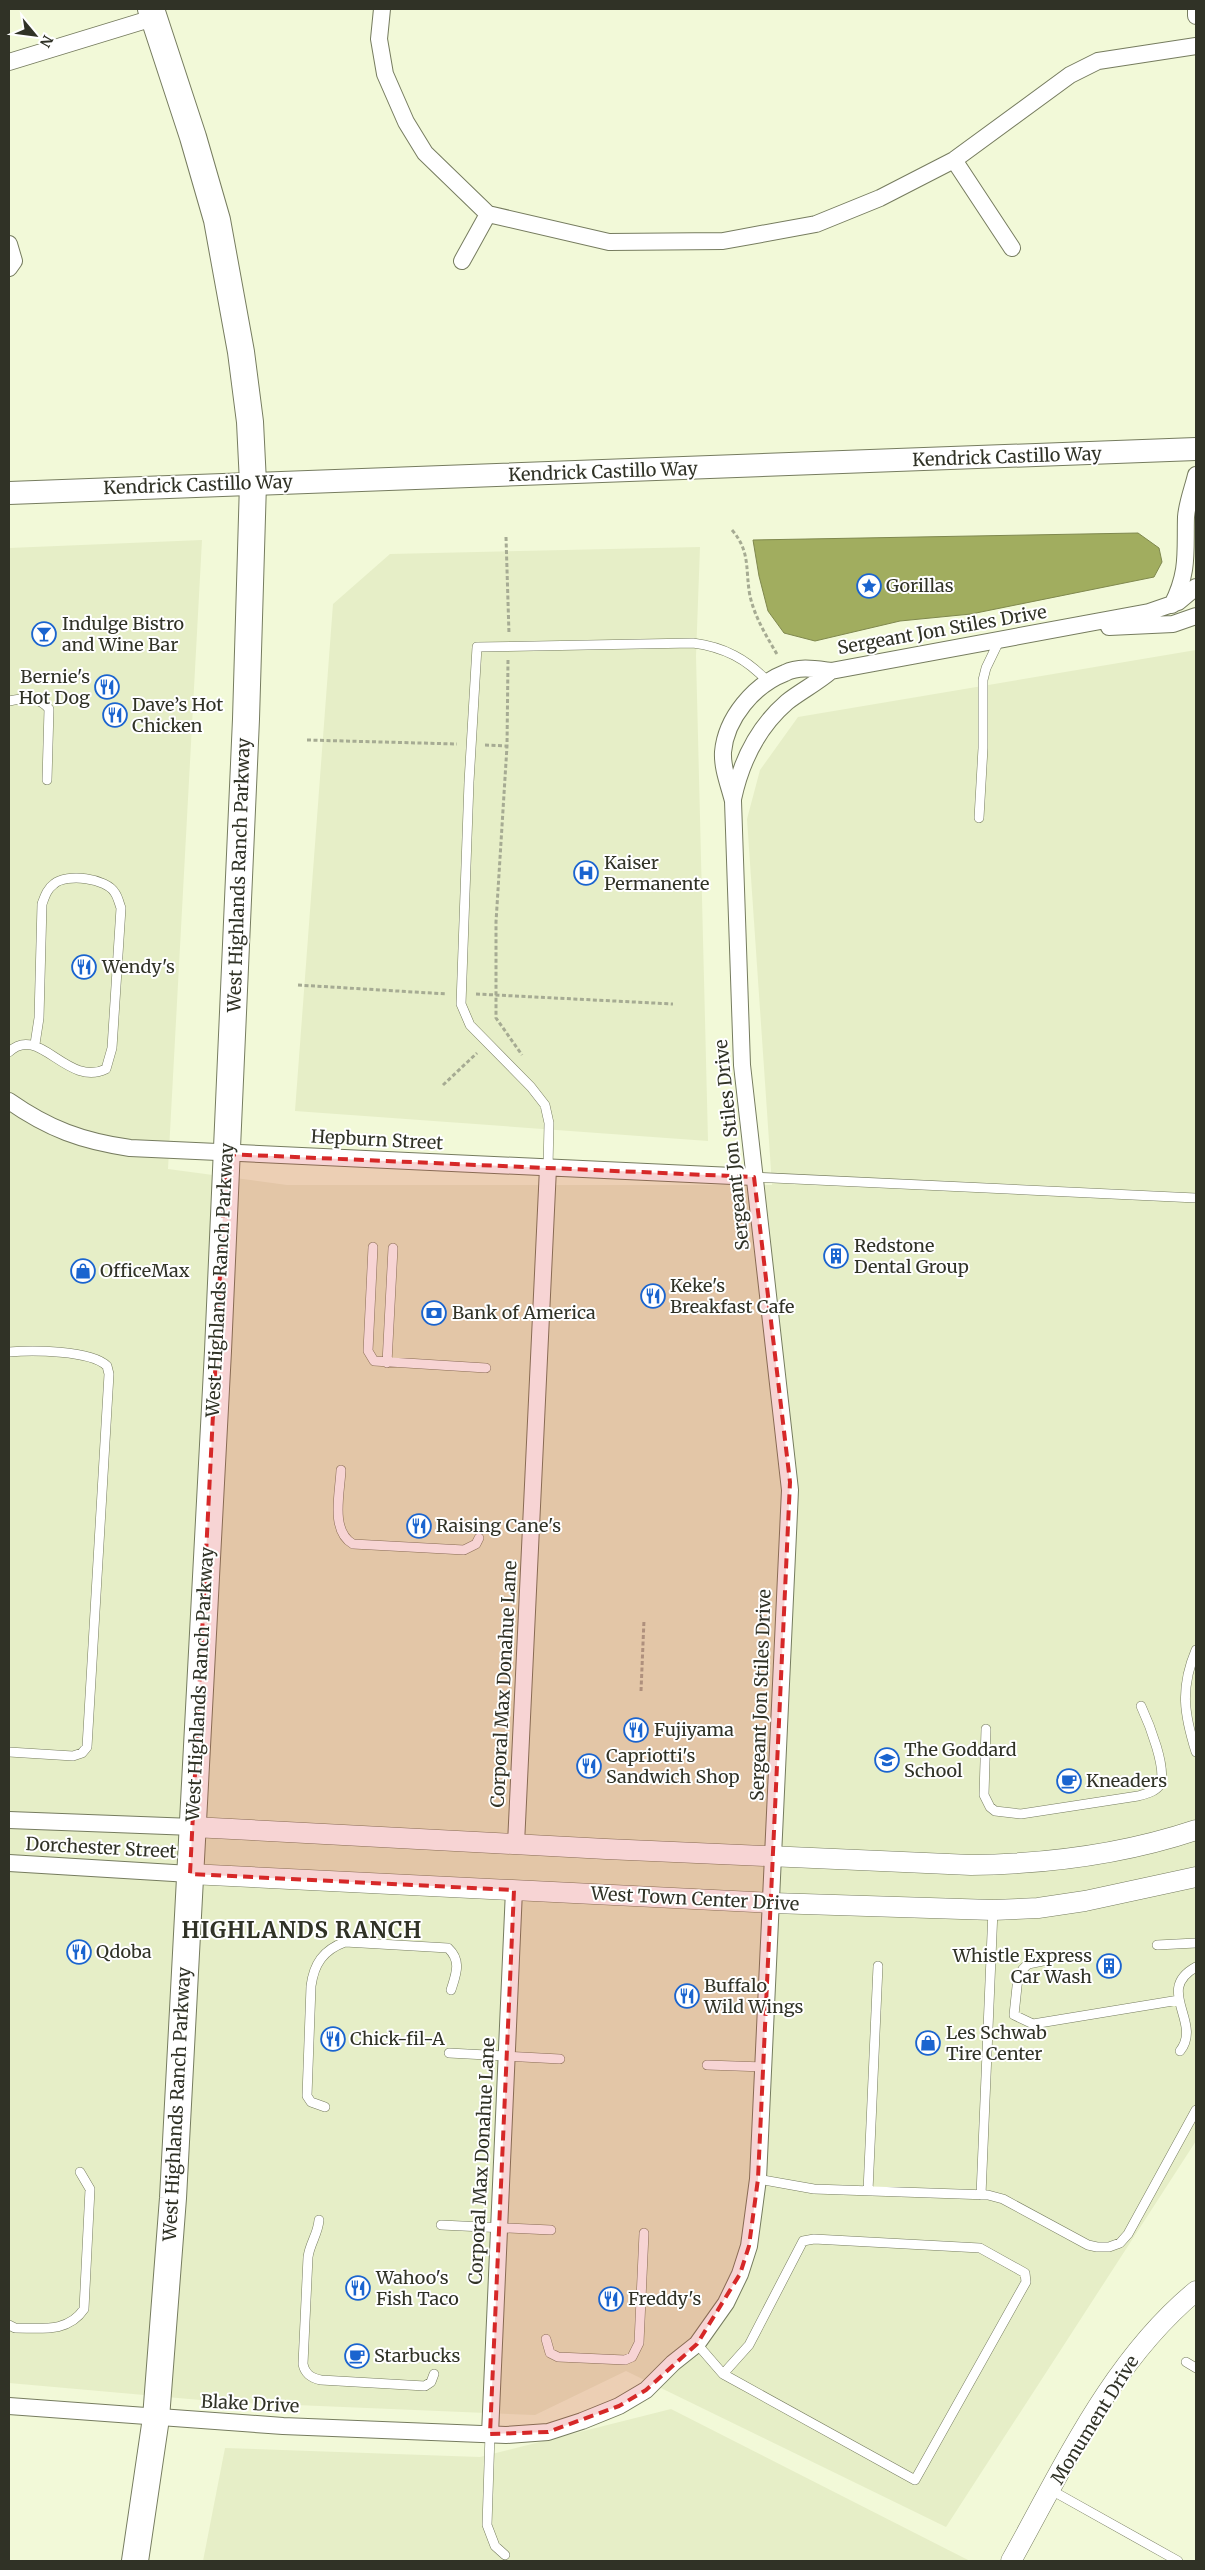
<svg xmlns="http://www.w3.org/2000/svg" width="1205" height="2570" font-family="Merriweather,serif">
<rect width="100%" height="100%" fill="#f2f9d8"/>
<!-- built -->
<path fill="#e6eec7" d="M202 540 168 1169 287 1185H772L747 819 760 770 798 717 1196 650V2141L946 2527 626 2371 535 2415 223 2402 9 2383V548Z
M700 547 696 656 708 1141 295 1111 333 604 390 554Z
M671 2409 970 2561H203L225 2448 480 2457Z"/>
<!-- water -->
<path fill="#a1ad5f" stroke="#7f884e" d="M1138 533 1159 548 1162 562 1154 577 971 614 900 621 815 641 784 633 768 611 759 576 753 540Z"/>
<g fill="none" stroke-linecap="round" stroke-linejoin="round">
<!-- service casing -->
<g stroke="#767c5f" stroke-width="10">
<path id="service" d="M9 701C24 698 39 696 49 709L47 780
M979 818 983 748V680L986 668 1000 639
M9 1052C39 1023 67 1088 106 1069L112 1048 121 908C119 903 118 897 115 893 107 878 66 873 54 884 47 889 45 896 42 904L39 1018 35 1044
M548 1168 549 1123 545 1105 531 1087 470 1025 461 1004 469 782 477 647 693 643C724 647 747 659 768 682
M754 1177 1196 1198
M373 1247 368 1351 374 1361 486 1368
M9 1352C31 1350 91 1350 107 1366L109 1374 87 1747 82 1753 73 1756 9 1752
M387 1363 393 1248
M341 1470C340 1493 330 1531 353 1544L464 1550 476 1544 479 1538
M1196 1650C1180 1688 1184 1714 1196 1752
M986 1729 984 1795 990 1807 995 1811 1021 1814 1138 1796C1146 1794 1154 1792 1159 1786 1169 1772 1148 1721 1141 1706
M1157 1945 1196 1943
M1048 1960 1028 1964 1023 1969 1018 1977 1014 2015 1033 2024 1179 2000
M1180 2051C1203 2022 1154 1990 1196 1967
M449 2053 560 2059
M707 2065 764 2067
M325 2107 311 2102 307 2096 311 1986C314 1964 323 1950 345 1942L448 1948C462 1961 456 1974 451 1990
M758 2179 814 2189 988 2195 1003 2199 1088 2245 1097 2247H1109L1120 2243 1128 2234 1196 2110
M868 2191 878 1966
M981 2195 993 1910
M319 2220C318 2234 310 2243 308 2257L303 2364C305 2374 311 2378 321 2380L425 2386 431 2382 434 2374
M441 2225 551 2230
M9 2325 15 2328C41 2328 68 2333 84 2309L90 2189 80 2172
M546 2339 550 2353 558 2357 625 2360 632 2357 639 2343 644 2233
M697 2344 723 2374 915 2480 1026 2282 1025 2273 980 2248 814 2239 803 2241 749 2345 723 2374
M1186 2362 1196 2368
M490 2434 487 2525 495 2546 505 2555
M1051 2490 1178 2561"/>
</g>
<!-- minor casing -->
<g stroke="#767c5f" stroke-width="18">
<path id="minor" d="M382 9 379 39 385 74 406 122 425 153 488 214 609 242 723 241 816 224 880 198 954 160 1070 75 1098 61 1196 46
M1196 9V16
M9 62 153 18
M954 160 1012 248
M9 244 14 261 9 268
M462 261 488 214
M1172 605C1189 572 1185 552 1186 517 1187 503 1193 488 1196 475
M1109 627 1173 624 1196 616
M733 799C741 762 757 728 787 702 801 691 817 683 831 671
M9 1101C49 1129 82 1141 130 1148L754 1177
M9 1820 193 1827
M516 1844 548 1168
M9 1863 190 1874
M9 2406 283 2426 506 2435 548 2432 582 2421 619 2406 646 2390 673 2363 697 2344 726 2303 740 2274 749 2246 758 2179 790 1490 742 1065 733 801C729 785 722 768 723 752 726 718 754 685 785 673 799 666 815 669 831 671L1149 612 1178 602 1196 587
M490 2434 514 1890"/>
</g>
<!-- tertiary casing -->
<g stroke="#767c5f" stroke-width="21">
<path id="tertiary" d="M193 1827 606 1849 971 1865C1047 1864 1124 1854 1196 1830
M190 1874 772 1903 993 1910 1038 1908 1085 1901 1196 1877
M1011 2561C1063 2468 1111 2361 1196 2291"/>
</g>
<!-- secondary casing -->
<g stroke="#767c5f" stroke-width="24">
<path id="secondary" d="M9 493 1196 449"/>
</g>
<!-- primary casing -->
<g stroke="#767c5f" stroke-width="28">
<path id="primary" d="M135 2561 156 2418 173 2198 218 1351 246 719 253 483 250 422 241 352 217 220 193 137 151 9"/>
</g>
<!-- path -->
<path stroke="#a6ab93" stroke-width="3" stroke-dasharray="4 2.5" stroke-linecap="butt" d="M732 530C751 552 745 570 750 596 755 618 767 637 778 656
M506 537 509 634
M508 660 507 746 496 922V1018L522 1055
M307 740 457 744
M485 745 507 746
M298 985 447 994
M476 994 673 1004
M443 1085 477 1053
M641 1691 644 1620"/>
<!-- service -->
<use href="#service" stroke="#fff" stroke-width="9"/>
<!-- minor -->
<use href="#minor" stroke="#fff" stroke-width="16"/>
<!-- tertiary -->
<use href="#tertiary" stroke="#fff" stroke-width="20"/>
<!-- secondary -->
<use href="#secondary" stroke="#fff" stroke-width="22"/>
<!-- primary -->
<use href="#primary" stroke="#fff" stroke-width="26"/>
</g>
<!-- marked area -->
<path fill="#d62828" fill-opacity="0.2" stroke="#d62828" stroke-width="4" stroke-dasharray="10 6" stroke-linejoin="round" d="M226 1154 754 1177 790 1482 758 2179 749 2246 740 2274 697 2344 646 2390 619 2406 548 2432 490 2434 514 1890 190 1874Z"/>
<!-- icons -->
<defs>
<g id="sight-ring" transform="scale(1.25)"><circle r="9.5" fill="#fff" stroke="#1a64cf" stroke-width="1.5"/><path d="M0-6L1.8-2.2L6-1.7L2.9 1.2L3.7 5.4L0 3.3L-3.7 5.4L-2.9 1.2L-6-1.7L-1.8-2.2Z" fill="#1a64cf"/></g>
<g id="bar-ring" transform="scale(1.25)"><circle r="9.5" fill="#fff" stroke="#1a64cf" stroke-width="1.5"/><path d="M-6-5H6L.8 .8V4.5H3.5V6h-7V4.5H-.8V.8Z" fill="#1a64cf"/></g>
<g id="restaurant-ring" transform="scale(1.25)"><circle r="9.5" fill="#fff" stroke="#1a64cf" stroke-width="1.5"/><path d="M-5-6h1v4h1v-4h1v4h1v-4h1v5L-1.5 .5V6h-2V.5L-5-1ZM5-6V6H3V1.5H1.5Q1.5-4 5-6Z" fill="#1a64cf"/></g>
<g id="hospital-ring" transform="scale(1.25)"><circle r="9.5" fill="#fff" stroke="#1a64cf" stroke-width="1.5"/><path d="M-5-5h3v3.5h4V-5h3V5h-3V1.5h-4V5h-3Z" fill="#1a64cf"/></g>
<g id="building-ring" transform="scale(1.25)"><circle r="9.5" fill="#fff" stroke="#1a64cf" stroke-width="1.5"/><path d="M-4-6H4V6H1V3H-1V6H-4ZM-2.5-4.3h1.7v1.8h-1.7ZM.8-4.3h1.7v1.8H.8ZM-2.5-1h1.7V.8h-1.7ZM.8-1h1.7V.8H.8Z" fill="#1a64cf"/></g>
<g id="shop-ring" transform="scale(1.25)"><circle r="9.5" fill="#fff" stroke="#1a64cf" stroke-width="1.5"/><path d="M-5-2.5h2.3a2.7 3.5 0 0 1 5.4 0H5L5.5 6h-11ZM-1.5-2.5h3a1.5 2.3 0 0 0-3 0Z" fill="#1a64cf"/></g>
<g id="bank-ring" transform="scale(1.25)"><circle r="9.5" fill="#fff" stroke="#1a64cf" stroke-width="1.5"/><path d="M-6-4H6V4H-6ZM0-2.3a2.3 2.3 0 1 0 0 4.6a2.3 2.3 0 1 0 0-4.6Z" fill="#1a64cf"/></g>
<g id="school-ring" transform="scale(1.25)"><circle r="9.5" fill="#fff" stroke="#1a64cf" stroke-width="1.5"/><path d="M0-5L7-2L0 1L-7-2ZM-4 1L0 2.5L4 1V4Q0 6-4 4Z" fill="#1a64cf"/></g>
<g id="cafe-ring" transform="scale(1.25)"><circle r="9.5" fill="#fff" stroke="#1a64cf" stroke-width="1.5"/><path d="M-5.5-4.5H6V0H3Q3 3.5 0 3.5H-2.5Q-5.5 3.5-5.5 0ZM3-3.2v2h1.7v-2ZM-6 4.5H4V6H-6Z" fill="#1a64cf"/></g>
</defs>
<g fill-rule="evenodd">
<use href="#sight-ring" x="869" y="586"/>
<use href="#bar-ring" x="44" y="634"/>
<use href="#restaurant-ring" x="107" y="687"/>
<use href="#restaurant-ring" x="115" y="715"/>
<use href="#hospital-ring" x="586" y="873"/>
<use href="#restaurant-ring" x="84" y="967"/>
<use href="#building-ring" x="836" y="1256"/>
<use href="#shop-ring" x="83" y="1271"/>
<use href="#restaurant-ring" x="653" y="1296"/>
<use href="#bank-ring" x="434" y="1313"/>
<use href="#restaurant-ring" x="419" y="1526"/>
<use href="#restaurant-ring" x="636" y="1730"/>
<use href="#school-ring" x="887" y="1760"/>
<use href="#restaurant-ring" x="589" y="1766"/>
<use href="#cafe-ring" x="1069" y="1781"/>
<use href="#restaurant-ring" x="79" y="1952"/>
<use href="#building-ring" x="1109" y="1966"/>
<use href="#restaurant-ring" x="687" y="1996"/>
<use href="#restaurant-ring" x="333" y="2039"/>
<use href="#shop-ring" x="928" y="2043"/>
<use href="#restaurant-ring" x="358" y="2288"/>
<use href="#restaurant-ring" x="611" y="2299"/>
<use href="#cafe-ring" x="357" y="2356"/>
</g>
<g text-anchor="middle" stroke-width="4" stroke-linejoin="round" paint-order="stroke">
<!-- street labels -->
<g font-size="18" fill="#303226" stroke="#fff">
<text transform="translate(1007 457) rotate(-2)" y="6">Kendrick Castillo Way</text>
<text transform="translate(603 472) rotate(-2)" y="6">Kendrick Castillo Way</text>
<text transform="translate(198 485) rotate(-2)" y="6">Kendrick Castillo Way</text>
<text transform="translate(942 630) rotate(-10)" y="6">Sergeant Jon Stiles Drive</text>
<text transform="translate(239 875) rotate(-88)" y="6">West Highlands Ranch Parkway</text>
<text transform="translate(377 1140) rotate(3)" y="6">Hepburn Street</text>
<text transform="translate(732 1145) rotate(-96)" y="6">Sergeant Jon Stiles Drive</text>
<text transform="translate(220 1280) rotate(-87)" y="6">West Highlands Ranch Parkway</text>
<text transform="translate(200 1684) rotate(-87)" y="6">West Highlands Ranch Parkway</text>
<text transform="translate(504 1684) rotate(-87)" y="6">Corporal Max Donahue Lane</text>
<text transform="translate(761 1695) rotate(-88)" y="6">Sergeant Jon Stiles Drive</text>
<text transform="translate(101 1848) rotate(3)" y="6">Dorchester Street</text>
<text transform="translate(695 1899) rotate(3)" y="6">West Town Center Drive</text>
<text transform="translate(177 2104) rotate(-87)" y="6">West Highlands Ranch Parkway</text>
<text transform="translate(482 2161) rotate(-87)" y="6">Corporal Max Donahue Lane</text>
<text transform="translate(250 2404) rotate(3)" y="6">Blake Drive</text>
<text transform="translate(1095 2420) rotate(-58)" y="6">Monument Drive</text>
</g>
<!-- poi labels -->
<g font-size="18" fill="#303226" stroke="#fff" text-anchor="start">
<text x="886" y="592">Gorillas</text>
<text x="62" y="630">Indulge Bistro<tspan x="62" dy="21">and Wine Bar</tspan></text>
<text x="90" y="683" text-anchor="end">Bernie's<tspan x="90" dy="21">Hot Dog</tspan></text>
<text x="132" y="711">Dave’s Hot<tspan x="132" dy="21">Chicken</tspan></text>
<text x="604" y="869">Kaiser<tspan x="604" dy="21">Permanente</tspan></text>
<text x="102" y="973">Wendy's</text>
<text x="854" y="1252">Redstone<tspan x="854" dy="21">Dental Group</tspan></text>
<text x="100" y="1277">OfficeMax</text>
<text x="670" y="1292">Keke's<tspan x="670" dy="21">Breakfast Cafe</tspan></text>
<text x="452" y="1319">Bank of America</text>
<text x="436" y="1532">Raising Cane's</text>
<text x="654" y="1736">Fujiyama</text>
<text x="904" y="1756">The Goddard<tspan x="904" dy="21">School</tspan></text>
<text x="606" y="1762">Capriotti's<tspan x="606" dy="21">Sandwich Shop</tspan></text>
<text x="1086" y="1787">Kneaders</text>
<text x="96" y="1958">Qdoba</text>
<text x="1092" y="1962" text-anchor="end">Whistle Express<tspan x="1092" dy="21">Car Wash</tspan></text>
<text x="704" y="1992">Buffalo<tspan x="704" dy="21">Wild Wings</tspan></text>
<text x="946" y="2039">Les Schwab<tspan x="946" dy="21">Tire Center</tspan></text>
<text x="350" y="2045">Chick-fil-A</text>
<text x="376" y="2284">Wahoo's<tspan x="376" dy="21">Fish Taco</tspan></text>
<text x="628" y="2305">Freddy's</text>
<text x="374" y="2362">Starbucks</text>
</g>
<!-- district labels -->
<g font-size="22" font-weight="bold" letter-spacing="1" fill="#303226" stroke="#fff">
<text x="302" y="1938">HIGHLANDS RANCH</text>
</g>
</g>
<!-- border -->
<rect width="1205" height="2570" fill="none" stroke="#303226" stroke-width="20"/>
<!-- north arrow -->
<g transform="translate(35 35) rotate(119)" stroke="#ffffff" stroke-width="4" paint-order="stroke">
<path d="M0-4L9 19L0 12L-9 19Z" fill="#303226"/>
<text y="-8" font-size="14" font-weight="bold" text-anchor="middle" fill="#303226">N</text>
</g>
</svg>
